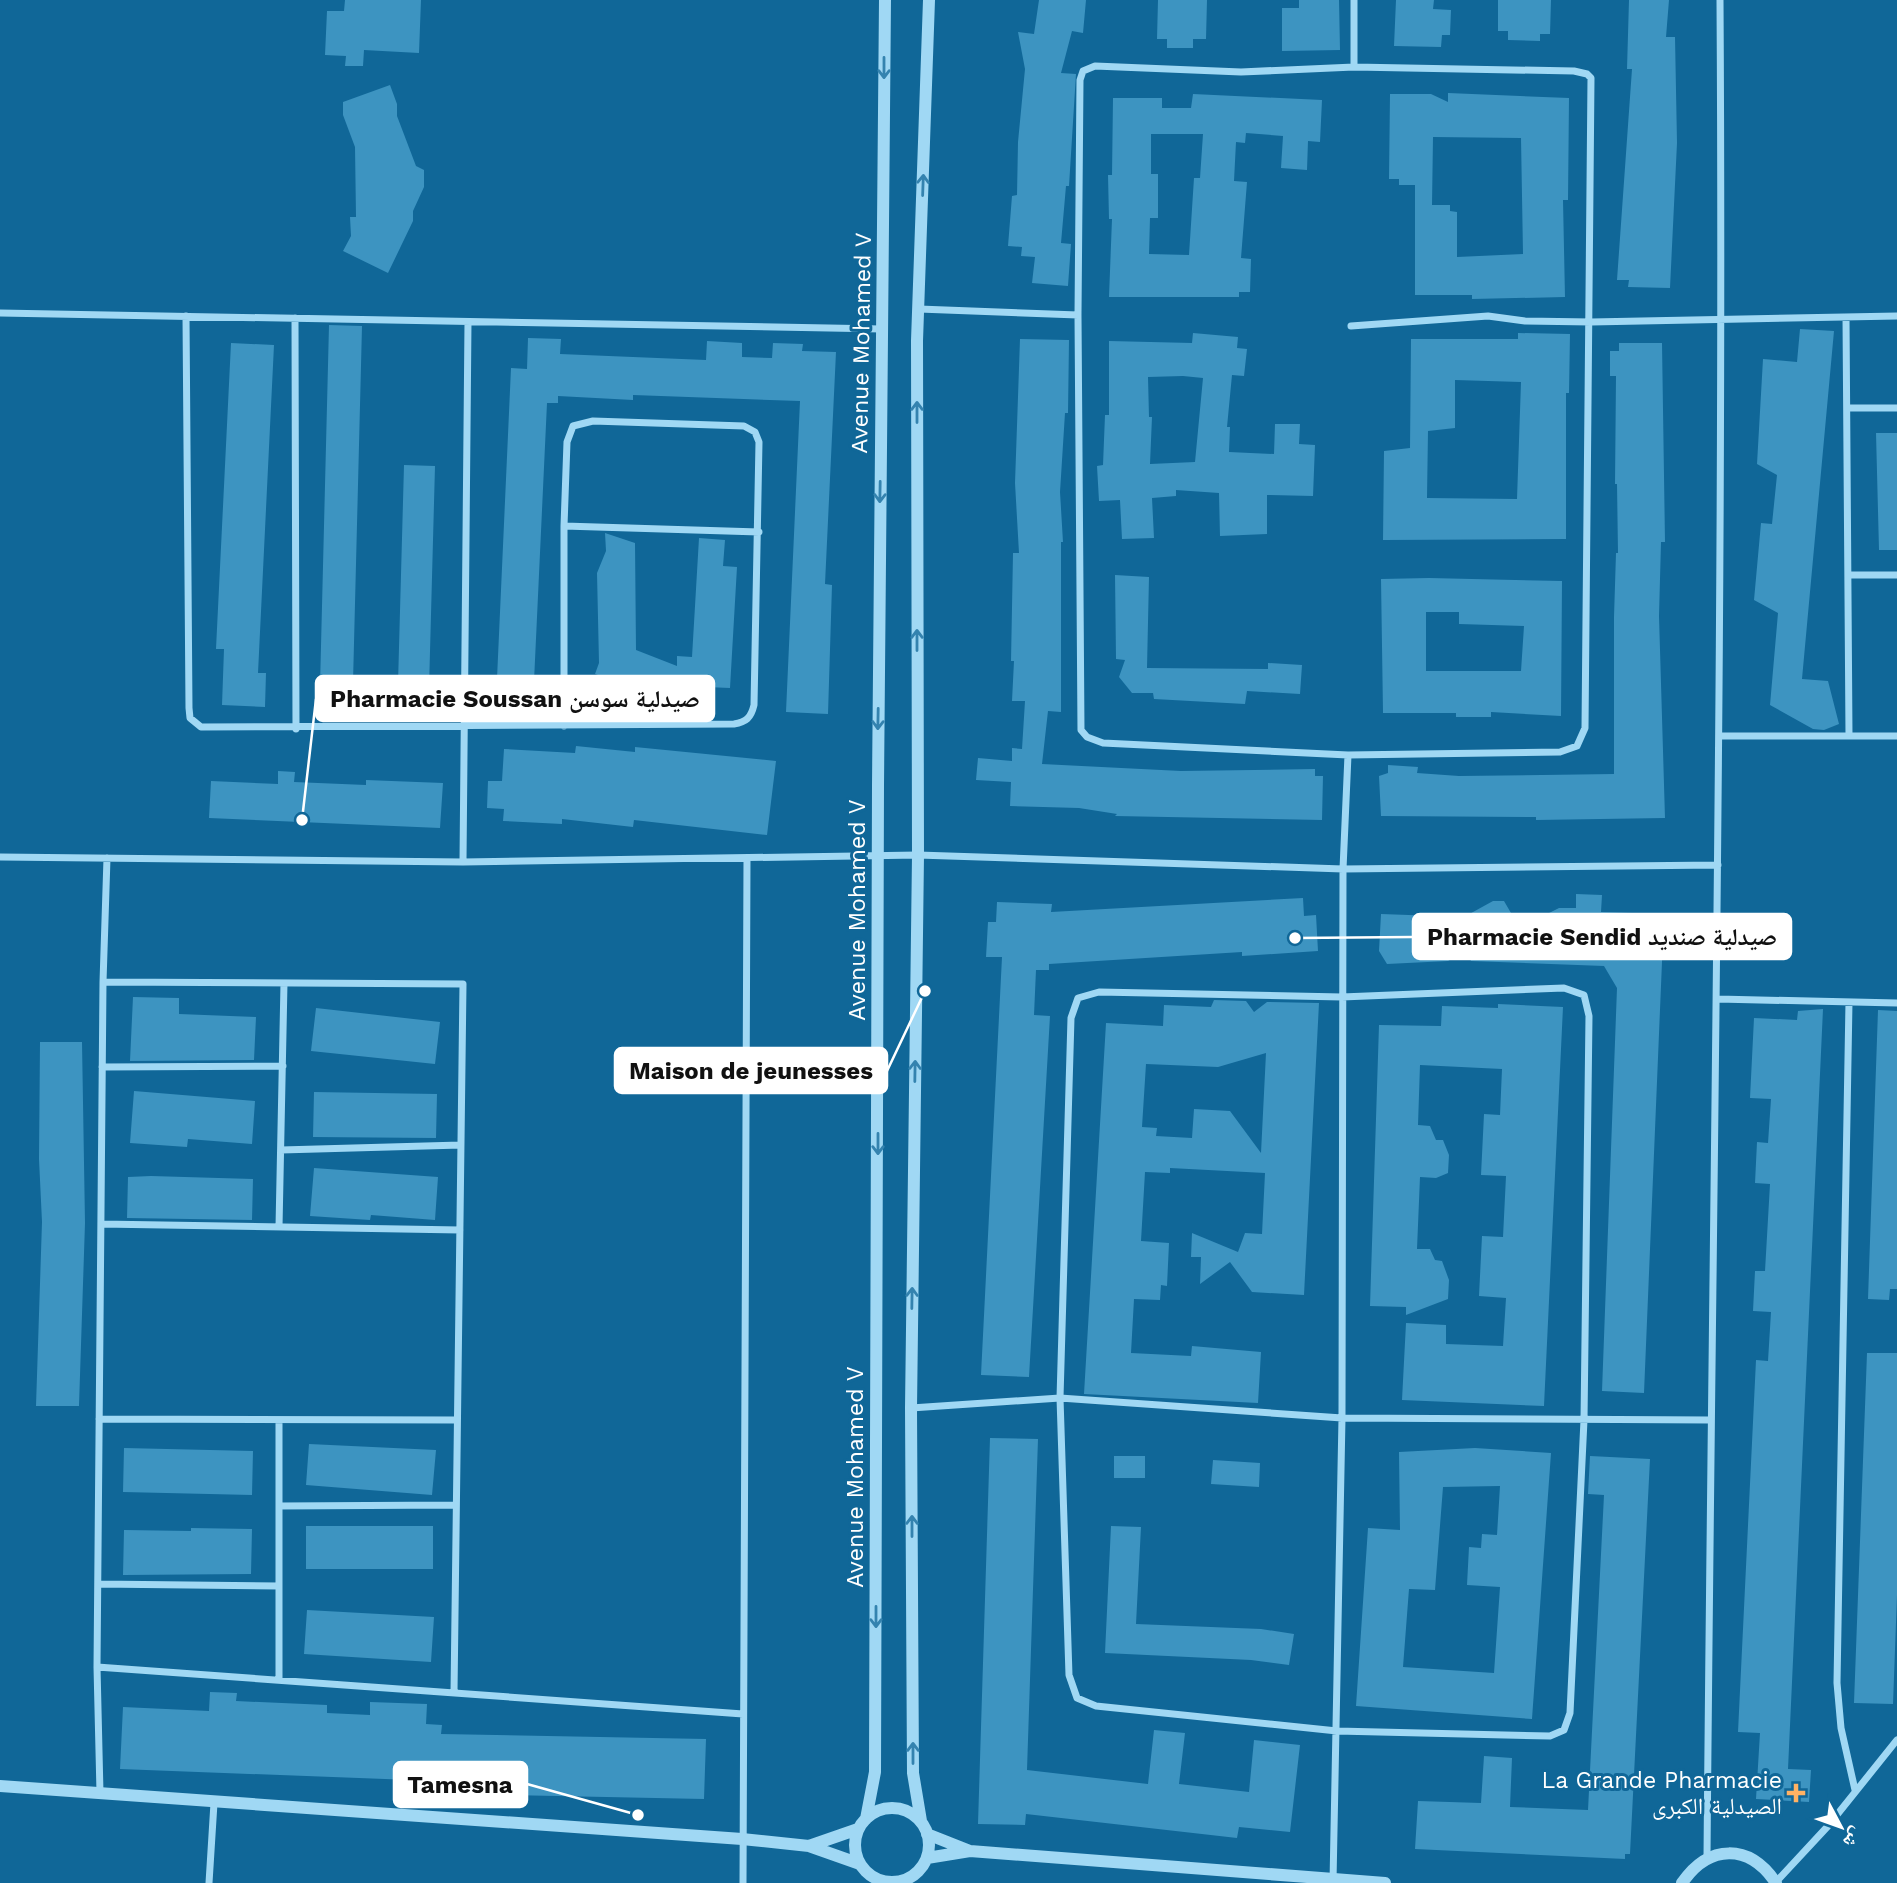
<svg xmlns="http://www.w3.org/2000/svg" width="1897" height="1883" font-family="'Work Sans','Noto Naskh Arabic',sans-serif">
<rect width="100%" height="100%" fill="#106798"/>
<!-- building -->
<path fill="#3d94c1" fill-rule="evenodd" d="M345 0H421L419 53 364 50 363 66H345L346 56 325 55 327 11H344Z
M1039 0H1086L1083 33 1072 31 1061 73 1076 74 1069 186H1066L1061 243 1071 244 1068 286 1032 283 1035 257 1021 256 1022 247 1008 246 1012 196 1017 195 1018 142 1025 69 1018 32 1034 34Z
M1158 0H1207L1206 39H1193V48H1167V39H1157Z
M1299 0H1339L1340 50 1282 51V8H1299Z
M1396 0H1434L1433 9 1451 10 1450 35H1442L1441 47 1394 46Z
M1498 0H1551L1550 34H1540V41L1508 40V31H1498Z
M1629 0H1669L1666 37H1675L1677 143 1670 288 1628 287 1629 280H1617L1632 69H1627Z
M390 85 397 104V116L416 166 424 170V187L413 211V221L388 273 343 251 351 236 350 217H356L355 147 343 115V102Z
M1448 93 1569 98 1568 200H1563L1565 297 1472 299V295H1415V185H1399V179H1389L1390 94H1431L1448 102ZM1433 137 1521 138 1523 254 1457 257V212L1450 211V205H1432Z
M1193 94 1322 100 1320 142 1308 141 1307 170 1281 168 1283 136 1246 133 1245 143 1236 142 1234 181 1247 182 1241 258 1251 259 1250 292H1239V297H1109L1112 219H1109L1108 175H1112L1113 98H1162V108H1191ZM1151 134H1203L1200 178H1194L1189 255 1149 254 1150 218H1158V174H1151Z
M329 325 362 326 353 683 398 684 404 465 435 466 429 689 410 688 409 717H344L345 686H320Z
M1800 329 1834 331 1802 679 1828 681 1839 724 1824 730 1813 729 1770 705 1778 613 1754 600 1761 523 1772 524 1777 475 1757 464 1763 359 1797 362Z
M1193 333 1238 337 1237 348 1247 349 1244 376 1232 375 1227 427H1230L1229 452 1274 454 1275 424H1300L1299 444 1315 445 1313 496 1267 495V534L1220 536 1219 493 1176 490V496L1152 498 1154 538 1122 539 1120 500 1099 501 1097 466 1103 465 1105 415H1109V341L1192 343ZM1183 376 1203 378 1195 462 1150 464 1152 417H1149L1148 377Z
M1518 333 1570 334 1569 393H1566V539L1383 540 1384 451 1410 448 1411 339H1518ZM1455 380 1521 382 1517 499 1427 498 1428 431 1455 428Z
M528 338 561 339 560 354 706 360 707 341 742 343V357L772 358 773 343 803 344 802 351 836 352 825 584 832 585 828 714 786 712 800 401 633 395V400L558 396V403H547L533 703 496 701 511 368 527 369Z
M1020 339 1069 340 1068 413H1065L1060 492 1063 542H1061V712L1048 711 1042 764 1181 771 1315 769V776H1323L1322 820 1115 816 1117 814 1079 808 1010 806 1011 782 976 780 978 758 1012 761V748L1022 749 1025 701H1012L1014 661H1011L1013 553H1019L1015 483Z
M231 343 274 345 258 673H266L265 707 222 705 224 649H216Z
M1619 343H1662L1665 542H1661L1659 616 1665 818 1536 820V817L1381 816 1379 776 1388 773V765L1418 767 1417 773 1459 776 1614 774V617L1616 553H1618L1617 484H1615L1616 376H1610V351H1619Z
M1876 433H1897V550H1879Z
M605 533 635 543 636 650 677 666V656L692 657 699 538 725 540 723 566 737 567 730 688 706 687 705 695 675 694V690L638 692 622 686H607V678L595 674 599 663 597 573 606 551Z
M1115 575 1149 577 1147 668 1268 669V663L1302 665 1300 694 1247 691 1245 704 1154 699 1153 693H1132L1119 677 1125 660 1116 659Z
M1429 578 1562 581 1561 716 1491 712V717H1456V713H1383L1381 579ZM1426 612H1459V624L1524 626 1521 671H1426Z
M576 746 635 752V747L776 761 767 835 634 820 633 827 562 819V824L503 821 504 809 487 808 488 781H502L504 749 575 753Z
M278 771 295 772 294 782 366 785V780L443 783 440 828 209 818 211 781 278 784Z
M1576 894 1602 895 1601 912 1664 914 1644 1393 1602 1391 1617 988 1604 966 1471 961 1466 951 1448 961 1387 964 1379 951 1381 914 1464 917 1493 901H1504L1511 913 1547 914 1559 908H1576Z
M1303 898 1304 916 1316 915 1318 951 1242 956V952L1049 964V970H1036L1034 1015 1050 1016 1029 1377 981 1375 1002 957H986L988 922H996L997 902 1052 904 1051 912Z
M133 997 179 998V1014L256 1017 254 1060 130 1061Z
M1214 1000 1246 1001 1254 1012 1267 1002 1319 1003 1304 1295 1252 1292 1230 1262 1200 1284 1201 1257H1191L1192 1233 1238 1252 1245 1233 1262 1234 1265 1173 1170 1168V1173L1145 1172 1141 1241 1169 1243 1167 1286 1161 1285 1160 1300 1134 1299 1131 1353 1191 1356 1192 1346 1261 1352 1258 1403 1084 1394 1106 1023 1163 1026 1164 1005 1211 1007ZM1266 1053 1261 1153 1230 1111 1194 1109 1192 1138 1156 1136 1157 1128 1142 1127 1146 1064 1218 1067Z
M1498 1004 1563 1007 1544 1406 1402 1400 1406 1323 1446 1325V1344L1503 1346 1506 1298 1479 1296 1482 1236 1503 1237 1506 1176 1481 1175 1484 1114 1500 1115 1502 1069 1420 1065 1418 1125 1430 1126 1436 1140H1443L1449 1155 1448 1173 1436 1178 1420 1177 1417 1249H1430L1435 1260 1442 1261 1449 1280 1448 1299 1406 1315V1307L1370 1306 1379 1025 1441 1026 1442 1006 1498 1008Z
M316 1008 440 1022 435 1064 311 1051Z
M1823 1009 1788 1769 1811 1770 1809 1802 1756 1799 1760 1733 1738 1732 1756 1360 1768 1361 1771 1312 1753 1311 1755 1271H1765L1770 1184 1755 1183 1757 1142 1768 1143 1771 1099 1750 1098 1754 1018 1797 1020 1798 1011Z
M1878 1010 1897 1011V1289H1890L1889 1300 1868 1299Z
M40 1042H82L85 1223 79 1406H36L42 1222 39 1159Z
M134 1091 255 1101 252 1144 188 1139 187 1147 130 1143Z
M314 1092 437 1094 436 1138 313 1137Z
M314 1168 438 1177 435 1220 371 1215 370 1220 310 1216Z
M151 1176 253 1179 252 1220 127 1218 128 1177Z
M1867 1353H1897V1595L1893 1704 1854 1703Z
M990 1438 1038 1439 1027 1770 1148 1784 1154 1730 1185 1733 1179 1784 1249 1792 1254 1740 1300 1745 1290 1832 1239 1827 1237 1838 1026 1814 1025 1825 978 1824Z
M309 1444 436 1450 432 1495 306 1485Z
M124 1448 253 1451 252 1495 123 1492Z
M1475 1448 1551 1453 1532 1719 1356 1706 1368 1528 1400 1530 1399 1452ZM1500 1486 1497 1535 1482 1534 1481 1548 1469 1547 1467 1585 1500 1587 1494 1673 1403 1667 1409 1589 1435 1590 1443 1487Z
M1114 1456H1145V1478H1114Z
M1590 1456 1650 1459 1630 1854H1625V1859L1415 1849 1418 1801 1481 1803 1484 1756 1512 1758 1510 1807 1588 1810 1604 1495 1588 1494Z
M1213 1460 1260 1463 1259 1487 1211 1484Z
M306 1526H433V1569H306Z
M1111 1526 1141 1527 1136 1624 1261 1629 1294 1634 1289 1665 1251 1660 1105 1653Z
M191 1528 252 1529 251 1574 123 1575 124 1530 191 1531Z
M307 1610 434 1617 431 1662 304 1654Z
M210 1692 237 1693 236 1701 327 1705V1713L370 1715V1702L427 1704 426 1724 442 1725 441 1734 706 1739 704 1799 464 1794V1782L120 1769 123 1707 209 1711Z"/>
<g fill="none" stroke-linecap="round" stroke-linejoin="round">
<!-- minor -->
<path stroke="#a0d8f4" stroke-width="7" d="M1095 66 1241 72 1354 67 1574 71 1587 74 1591 78 1585 728 1577 746 1560 752 1348 755 1103 743 1087 737 1081 730 1078 315 1080 80 1083 71Z
M1354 67V0
M919 309 1078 315
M0 313 882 329
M186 316 189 708 190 718 201 727 734 724C746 722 751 718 754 705L759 442 755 432 744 426 593 421 573 426 567 442 564 526V726
M1846 317 1849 735
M295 318 296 729
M1351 326 1488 316 1525 321 1591 322 1897 316
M1848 408H1897
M564 526 759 532
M1848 575H1897
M1719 736H1897
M0 857 463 862 918 855 1343 869 1718 865
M463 862 468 322
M103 982 463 984 454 1693
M1564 988 1584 995 1589 1016 1584 1420 1570 1713 1564 1730 1550 1736 1337 1731 1096 1706 1077 1698 1069 1675 1060 1398 1071 1018 1078 998 1099 992 1342 997Z
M1718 999 1897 1003
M1849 1002 1837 1683 1841 1728 1855 1790
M102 1067 283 1066
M281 1150 461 1145
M101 1224 460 1230
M279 1227 284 983
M911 1408 1060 1398 1342 1418 1710 1420
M99 1419 457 1420
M279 1506 456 1505
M98 1584 279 1586
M97 1667 743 1714
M279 1680V1420
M100 1793 97 1667 103 982 107 858
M1707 1858C1712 1239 1724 619 1720 0
M1333 1882 1342 1418 1343 869 1348 755
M1776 1882 1828 1826 1897 1740
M209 1883 214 1803
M743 1883 747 858"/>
<!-- tertiary -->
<path stroke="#a0d8f4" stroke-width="12" d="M0 1786 742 1839 809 1846 860 1864
M855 1845a37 37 0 1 1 74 0a37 37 0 1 1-74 0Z
M866 1819 875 1772 878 785 885 0
M921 1821 913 1773 911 1408 918 855 917 341 929 0
M927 1834 970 1851
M809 1846 858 1829
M927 1858 970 1851 1385 1883
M1682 1883C1709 1844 1749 1843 1776 1883"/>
</g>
<!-- one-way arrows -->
<defs><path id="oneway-shaft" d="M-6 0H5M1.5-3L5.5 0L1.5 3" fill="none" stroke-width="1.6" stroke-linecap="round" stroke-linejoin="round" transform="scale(1.75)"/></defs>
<g stroke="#3483af">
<use href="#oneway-shaft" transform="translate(884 68) rotate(90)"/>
<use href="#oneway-shaft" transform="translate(923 185) rotate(-88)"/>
<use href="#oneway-shaft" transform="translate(917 412) rotate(-90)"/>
<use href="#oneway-shaft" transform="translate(880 492) rotate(91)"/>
<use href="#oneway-shaft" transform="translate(917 640) rotate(-90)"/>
<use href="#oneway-shaft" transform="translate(878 719) rotate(91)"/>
<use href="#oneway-shaft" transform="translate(915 1071) rotate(-89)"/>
<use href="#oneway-shaft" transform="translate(878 1144) rotate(90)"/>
<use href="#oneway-shaft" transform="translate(912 1298) rotate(-89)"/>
<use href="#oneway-shaft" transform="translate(912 1526) rotate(-90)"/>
<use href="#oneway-shaft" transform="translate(876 1617) rotate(90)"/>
<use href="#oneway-shaft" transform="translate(913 1753) rotate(-90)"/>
</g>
<!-- markers -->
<path fill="#ffb264" stroke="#106798" stroke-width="2.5" d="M1792.5 1782.5h7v7h7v7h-7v7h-7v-7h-7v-7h7z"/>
<g text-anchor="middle" stroke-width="6" stroke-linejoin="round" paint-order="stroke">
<!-- street labels -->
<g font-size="23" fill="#fff" stroke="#106798">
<text transform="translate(861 343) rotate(-89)" y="8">Avenue Mohamed V</text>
<text transform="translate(857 910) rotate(-90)" y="8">Avenue Mohamed V</text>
<text transform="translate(855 1477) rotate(-90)" y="8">Avenue Mohamed V</text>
</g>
<!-- poi labels -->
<g font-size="23" fill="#fff" stroke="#106798" text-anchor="end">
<text x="1782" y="1788">La Grande Pharmacie<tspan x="1782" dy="26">الصيدلية الكبرى</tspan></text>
</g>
</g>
<!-- callouts -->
<path fill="none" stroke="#fff" stroke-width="2.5" d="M302 820L316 699M1295 938L1413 937M925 991L887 1071M638 1815L527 1784"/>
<g fill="#fff" stroke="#106798" stroke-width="2.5">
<circle cx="302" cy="820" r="7"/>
<circle cx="1295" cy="938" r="7"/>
<circle cx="925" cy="991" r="7"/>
<circle cx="638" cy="1815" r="7"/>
</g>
<g fill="#fff" stroke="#fff" stroke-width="2.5">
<rect x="316" y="676" width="398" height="45" rx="7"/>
<rect x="1413" y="914" width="378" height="45" rx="7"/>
<rect x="615" y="1048" width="272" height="45" rx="7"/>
<rect x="394" y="1762" width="133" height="45" rx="7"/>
</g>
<g font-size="24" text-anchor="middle" font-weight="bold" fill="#111">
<text x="515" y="707">Pharmacie Soussan صيدلية سوسن</text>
<text x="1602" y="945">Pharmacie Sendid صيدلية صنديد</text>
<text x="751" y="1079">Maison de jeunesses</text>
<text x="460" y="1793">Tamesna</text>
</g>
<!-- north arrow -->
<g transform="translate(1841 1827) rotate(131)" stroke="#106798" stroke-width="5" paint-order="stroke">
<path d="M0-5L12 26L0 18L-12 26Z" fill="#ffffff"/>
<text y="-10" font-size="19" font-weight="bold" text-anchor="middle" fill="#ffffff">ش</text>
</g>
</svg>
